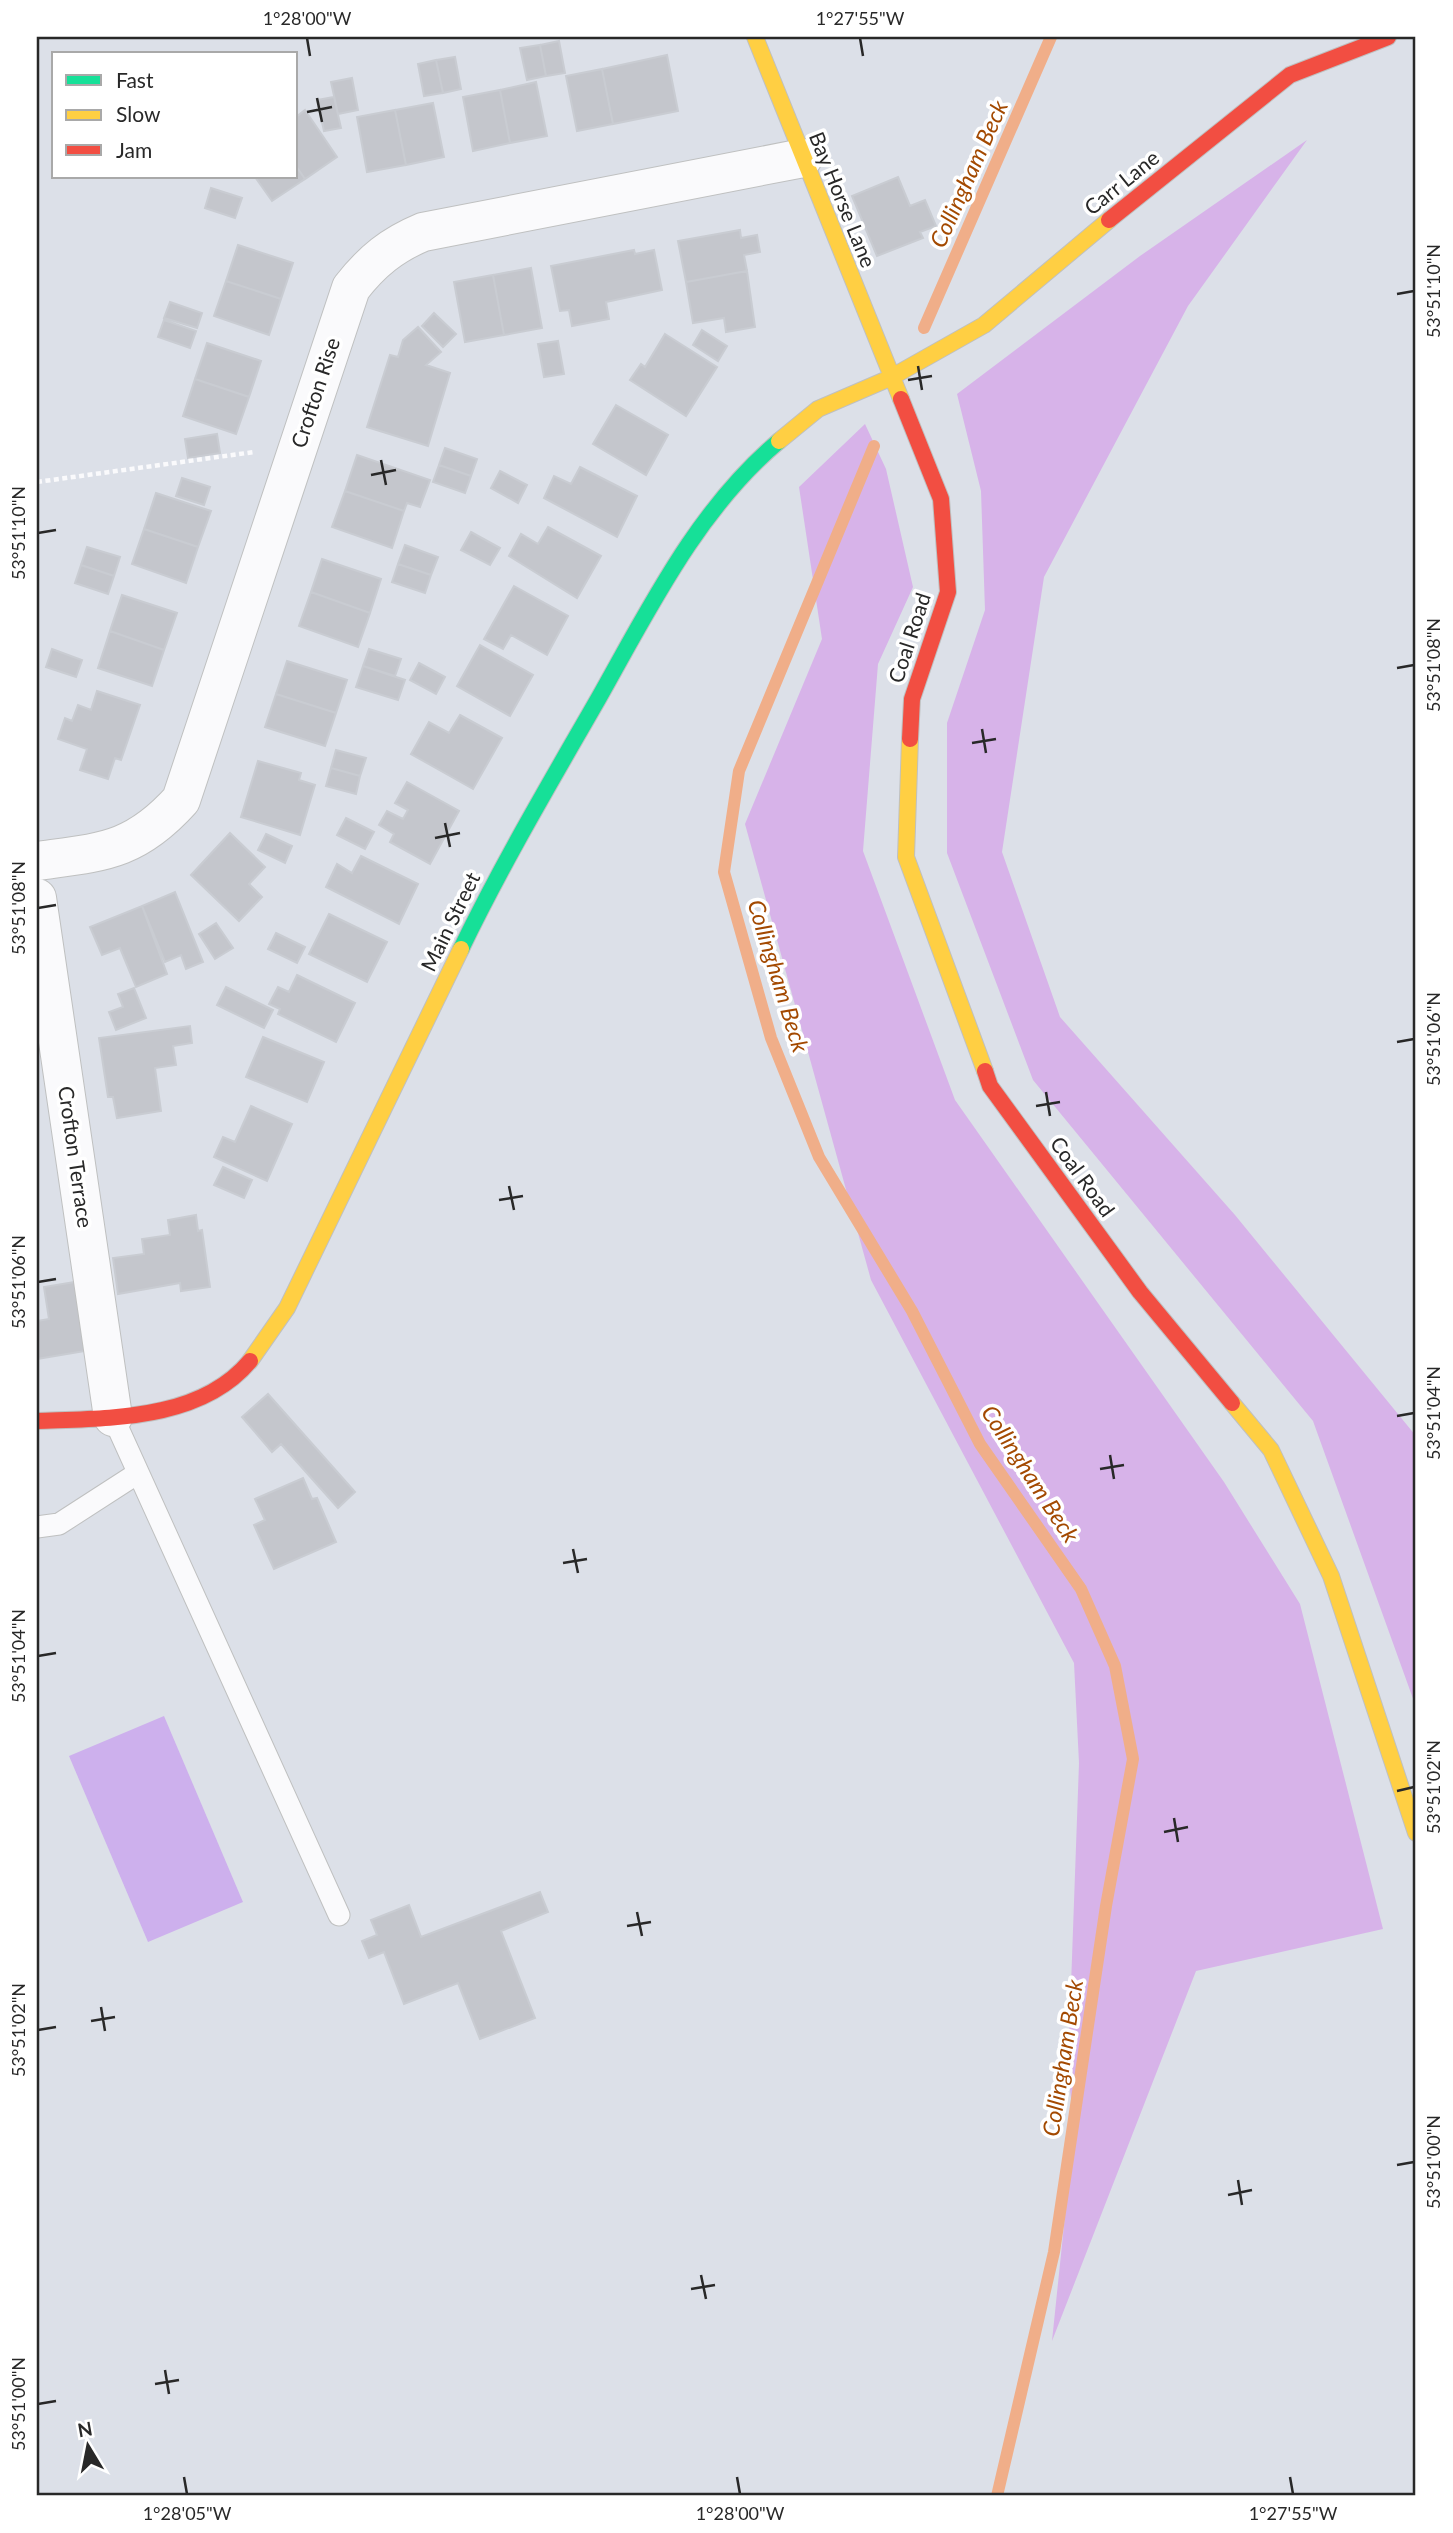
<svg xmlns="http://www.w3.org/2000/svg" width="1453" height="2533" font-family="Lato,sans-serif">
<rect width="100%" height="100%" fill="#dce0e8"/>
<!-- green -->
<path fill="#d7b3e9" d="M1307 140 1188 306 1044 577 1002 852 1060 1017 1235 1215 1416 1436V1707L1313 1421 1033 1080 947 853V723L985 610 981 491 957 394 1140 256Z
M865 424 886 469 913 587 878 664 863 851 955 1100 1224 1482 1300 1604 1383 1929 1196 1971 1052 2341 1074 2129 1068 2069 1079 1763 1074 1663 871 1280 745 824 822 639 799 487Z"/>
<!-- pitch -->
<path fill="#cdb0ed" d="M164 1716 243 1902 148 1942 69 1756Z"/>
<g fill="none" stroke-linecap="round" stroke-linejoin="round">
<!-- stream -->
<path stroke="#f0ae89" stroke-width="12" d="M924 328 1051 37
M874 446 739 771 724 872 771 1038 819 1157 912 1311 980 1444 1081 1589 1115 1666 1133 1759 1106 1906 1054 2252 997 2496"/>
</g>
<!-- building -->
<path fill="#c4c6cc" stroke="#c9ccd2" stroke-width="2" d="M559 41 565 73 546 76 540 45Z
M540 45 546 76 527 80 520 48Z
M667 55 678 111 613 124 602 69Z
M455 57 461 89 443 93 436 60Z
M436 60 443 93 424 96 418 64Z
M602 69 613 124 577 131 566 76Z
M352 78 358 110 338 114 331 82Z
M536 82 547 136 510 143 500 90Z
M500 90 510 143 473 151 463 97Z
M334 97 341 128 324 131 317 100Z
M433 103 444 157 406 165 395 110Z
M305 110 337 157 305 179 296 166V117Z
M395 110 406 165 367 172 357 117Z
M296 166 305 179 272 201 255 177H296Z
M898 177 910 206 925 200 936 226 920 232 923 238 877 256 852 196Z
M211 188 242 198 235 218 205 208Z
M740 230 741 238 757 235 760 252 744 255 747 271 686 282 678 241Z
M238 245 293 263 281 299 226 281Z
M634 250 635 254 654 250 662 290 606 302 609 319 572 326 569 310 560 311 551 266Z
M531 268 542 328 504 335 493 275Z
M747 271 755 327 726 332 724 318 693 323 686 282Z
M493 275 504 335 465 342 454 282Z
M226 281 281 299 269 335 214 316Z
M170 302 202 313 197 328 164 318Z
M434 313 456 334 443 347 422 326Z
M164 320 196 331 190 348 158 337Z
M418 327 441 352 426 365 450 373 428 446 367 427 390 355 398 357 403 340Z
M702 330 727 346 718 361 693 345Z
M665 334 717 367 686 416 630 380 641 364 645 367Z
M558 341 564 374 544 377 538 344Z
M207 343 261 361 249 397 195 379Z
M195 379 249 397 236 434 183 416Z
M616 405 668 435 646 475 593 444Z
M217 434 220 453 188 458 185 439Z
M445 448 477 459 471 476 439 465Z
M357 455 430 480 420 507 407 503 404 511 345 491Z
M439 465 471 476 465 493 433 482Z
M580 467 637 496 617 537 544 498 554 476 571 484Z
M500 471 527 485 518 503 491 488Z
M182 478 210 487 204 505 176 496Z
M345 491 404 511 392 548 332 527Z
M156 493 211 511 198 547 144 529Z
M548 527 601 556 577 598 509 556 521 534 538 544Z
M144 529 198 547 186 583 132 564Z
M471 532 500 548 490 565 461 550Z
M405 545 438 557 431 575 398 564Z
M87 547 120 557 114 576 81 565Z
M322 559 381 579 370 613 311 592Z
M398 564 431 575 425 593 392 582Z
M81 565 114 576 108 594 75 583Z
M514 586 568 616 547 655 511 635 503 649 484 639Z
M311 592 370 613 358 647 299 626Z
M122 595 177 613 164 650 110 631Z
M110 631 164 650 152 686 98 668Z
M480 645 533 675 510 716 457 686Z
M52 649 82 660 76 677 46 667Z
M369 649 401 659 395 676 363 666Z
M287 661 347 680 336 713 276 694Z
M419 663 445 677 436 694 410 680Z
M363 666 405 680 398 700 356 687Z
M97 691 140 705 121 760 115 758 108 779 80 770 87 749 58 739 65 718 72 721 78 705 91 710Z
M276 694 336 713 325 746 265 727Z
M460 715 502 738 473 789 411 754 429 722 449 733Z
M336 750 366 758 360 776 331 768Z
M258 761 301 773 299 780 315 785 300 835 241 817Z
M331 768 360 776 356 794 326 786Z
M407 782 459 811 430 864 390 842 394 834 379 825 387 811 403 819 408 810 395 803Z
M346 818 374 832 365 849 337 835Z
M230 833 265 867 249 884 262 897 239 921 191 875Z
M266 834 292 846 285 863 258 850Z
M361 856 418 884 399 924 326 887 337 864 352 873Z
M175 892 203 962 186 969 181 955 165 962 142 906Z
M142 906 167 974 136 987 120 948 102 955 90 927Z
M329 914 387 942 367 982 309 954Z
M216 923 233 948 215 959 199 934Z
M276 933 305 947 297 963 268 949Z
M297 975 355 1003 336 1042 278 1014 280 1009 269 1004 278 987 289 992Z
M226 987 273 1010 264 1028 217 1005Z
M134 988 146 1018 116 1030 109 1012 123 1007 118 994Z
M190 1026 192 1043 173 1046 176 1065 155 1068 161 1111 117 1118 113 1097H108L99 1038Z
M263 1037 324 1062 307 1102 246 1077Z
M251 1106 292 1124 267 1181 214 1157 223 1137 235 1142Z
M223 1167 252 1180 244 1198 214 1185Z
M196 1215 198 1231 202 1230 210 1287 181 1291 180 1283 118 1294 113 1258 144 1254 142 1239 170 1235 168 1220Z
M81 1281 91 1350 37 1359V1321L49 1319 44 1287Z
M268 1394 355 1492 338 1508 281 1444 272 1452 242 1417Z
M303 1478 312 1499 317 1498 336 1542 274 1569 254 1525 265 1520 255 1499Z
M540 1892 548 1912 501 1931 535 2018 480 2039 458 1983 404 2004 384 1952 369 1958 362 1941 377 1935 371 1920 409 1905 421 1937Z"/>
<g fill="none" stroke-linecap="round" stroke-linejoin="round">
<!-- lane casing -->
<g stroke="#bfc0c0" stroke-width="23">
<path id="lane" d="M113 1417 339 1915
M37 1527 59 1524 138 1473"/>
</g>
<!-- street casing -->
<g stroke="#bfc0c0" stroke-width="40">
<path id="street" d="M37 861C102 852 134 852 181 800L351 288C372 261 392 245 423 232L803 158
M37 898 113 1417"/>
</g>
<!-- fast casing -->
<g stroke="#bfc0c0" stroke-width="18">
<path id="fast" d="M461 949C502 864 550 783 597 701 649 609 697 510 779 441"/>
</g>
<!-- slow casing -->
<g stroke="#bfc0c0" stroke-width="18">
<path id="slow" d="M755 37 901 399
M779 441 818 409 890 378 984 325 1109 220
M910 739 906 857 985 1071
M250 1361 287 1308 461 949
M1232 1403 1271 1450 1331 1576 1416 1833"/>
</g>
<!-- jam casing -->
<g stroke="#bfc0c0" stroke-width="18">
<path id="jam" d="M1109 220 1290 75 1388 37
M901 399 941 499 948 592 912 699 910 739
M985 1071 990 1086 1140 1292 1232 1403
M37 1421C108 1418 200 1421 250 1361"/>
</g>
<!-- path -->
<path stroke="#fafafc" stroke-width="4.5" stroke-dasharray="5 3.5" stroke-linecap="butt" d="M37 482 254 452"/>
<!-- lane -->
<use href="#lane" stroke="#fafafc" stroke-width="21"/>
<!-- street -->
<use href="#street" stroke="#fafafc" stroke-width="38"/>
<!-- fast -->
<use href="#fast" stroke="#16e098" stroke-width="16"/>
<!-- slow -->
<use href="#slow" stroke="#ffcf43" stroke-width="16"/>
<!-- jam -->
<use href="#jam" stroke="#f24e42" stroke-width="16"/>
</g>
<!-- ticks -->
<path fill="none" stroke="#282828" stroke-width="2.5" d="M307 38 310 56M860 38 863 56M317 98 322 122M307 112 332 107M1397 294 1414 291M918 366 922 390M908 380 932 376M381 460 386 485M371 475 396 470M38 533 56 530M1397 668 1414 665M982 729 986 753M972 743 996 739M445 823 450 847M435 838 460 833M38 908 56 905M1397 1042 1414 1039M1046 1092 1050 1116M1036 1106 1060 1102M509 1186 514 1210M499 1200 523 1196M38 1282 56 1279M1397 1416 1414 1413M1110 1455 1114 1479M1100 1469 1124 1465M573 1549 578 1573M563 1563 587 1559M38 1656 56 1653M1397 1791 1414 1787M1174 1818 1178 1842M1164 1832 1188 1827M637 1912 642 1936M627 1926 651 1922M101 2007 105 2031M91 2021 115 2017M38 2030 56 2027M1397 2165 1414 2162M1238 2180 1242 2205M1228 2195 1252 2190M701 2275 706 2299M691 2289 715 2285M165 2370 169 2394M155 2384 179 2380M38 2404 56 2401M184 2477 187 2494M737 2477 740 2494M1290 2477 1293 2494"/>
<g text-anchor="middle" stroke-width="7" stroke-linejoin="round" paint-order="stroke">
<!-- street labels -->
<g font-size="21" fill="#282828" stroke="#fff">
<text transform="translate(1122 183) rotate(-39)" y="7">Carr Lane</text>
<text transform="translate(842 200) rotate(68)" y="7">Bay Horse Lane</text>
<text transform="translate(316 393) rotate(-72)" y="7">Crofton Rise</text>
<text transform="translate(910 638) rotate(-72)" y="7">Coal Road</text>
<text transform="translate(451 922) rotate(-64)" y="7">Main Street</text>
<text transform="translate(75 1157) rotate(82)" y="7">Crofton Terrace</text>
<text transform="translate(1082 1177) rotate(54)" y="7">Coal Road</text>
</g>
<!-- water labels -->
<g font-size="23" font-style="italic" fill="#a34901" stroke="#fff">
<text transform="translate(969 174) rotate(-66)" y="8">Collingham Beck</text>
<text transform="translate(778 976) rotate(73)" y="8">Collingham Beck</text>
<text transform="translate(1030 1474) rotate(57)" y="8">Collingham Beck</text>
<text transform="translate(1063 2058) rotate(-81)" y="8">Collingham Beck</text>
</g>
</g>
<!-- border -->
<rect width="1453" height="2533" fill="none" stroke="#ffffff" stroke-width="77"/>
<!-- legend -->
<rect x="52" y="52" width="245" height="126" fill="#ffffff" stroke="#a9a9a9" stroke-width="2"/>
<rect x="66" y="75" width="35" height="10" fill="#16e098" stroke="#a9a9a9" stroke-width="2"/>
<text x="116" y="88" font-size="21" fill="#282828">Fast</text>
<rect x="66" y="110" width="35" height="10" fill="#ffcf43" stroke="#a9a9a9" stroke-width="2"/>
<text x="116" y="122" font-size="21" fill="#282828">Slow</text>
<rect x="66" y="145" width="35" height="10" fill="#f24e42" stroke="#a9a9a9" stroke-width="2"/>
<text x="116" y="158" font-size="21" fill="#282828">Jam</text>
<!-- north arrow -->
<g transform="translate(88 2446) rotate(350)" stroke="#ffffff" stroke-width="5" paint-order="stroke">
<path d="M0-5L12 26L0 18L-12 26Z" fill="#282828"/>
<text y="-10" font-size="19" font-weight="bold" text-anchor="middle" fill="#282828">N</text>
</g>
<rect x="38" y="38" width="1376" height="2456" fill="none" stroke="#282828" stroke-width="2.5"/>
<g font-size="18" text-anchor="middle" fill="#282828">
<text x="307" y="25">1°28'00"W</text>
<text x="860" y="25">1°27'55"W</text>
<text transform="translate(1434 291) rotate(-90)" y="6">53°51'10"N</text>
<text transform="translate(19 533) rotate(-90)" y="6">53°51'10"N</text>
<text transform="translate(1434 665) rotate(-90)" y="6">53°51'08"N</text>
<text transform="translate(19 908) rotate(-90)" y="6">53°51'08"N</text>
<text transform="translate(1434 1039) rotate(-90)" y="6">53°51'06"N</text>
<text transform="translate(19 1282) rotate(-90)" y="6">53°51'06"N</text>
<text transform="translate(1434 1413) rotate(-90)" y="6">53°51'04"N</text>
<text transform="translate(19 1656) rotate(-90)" y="6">53°51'04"N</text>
<text transform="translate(1434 1787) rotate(-90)" y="6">53°51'02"N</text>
<text transform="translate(19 2030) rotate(-90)" y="6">53°51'02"N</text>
<text transform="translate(1434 2162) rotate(-90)" y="6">53°51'00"N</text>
<text transform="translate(19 2404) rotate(-90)" y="6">53°51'00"N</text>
<text x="187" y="2520">1°28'05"W</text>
<text x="740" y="2520">1°28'00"W</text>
<text x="1293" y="2520">1°27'55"W</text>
</g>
</svg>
